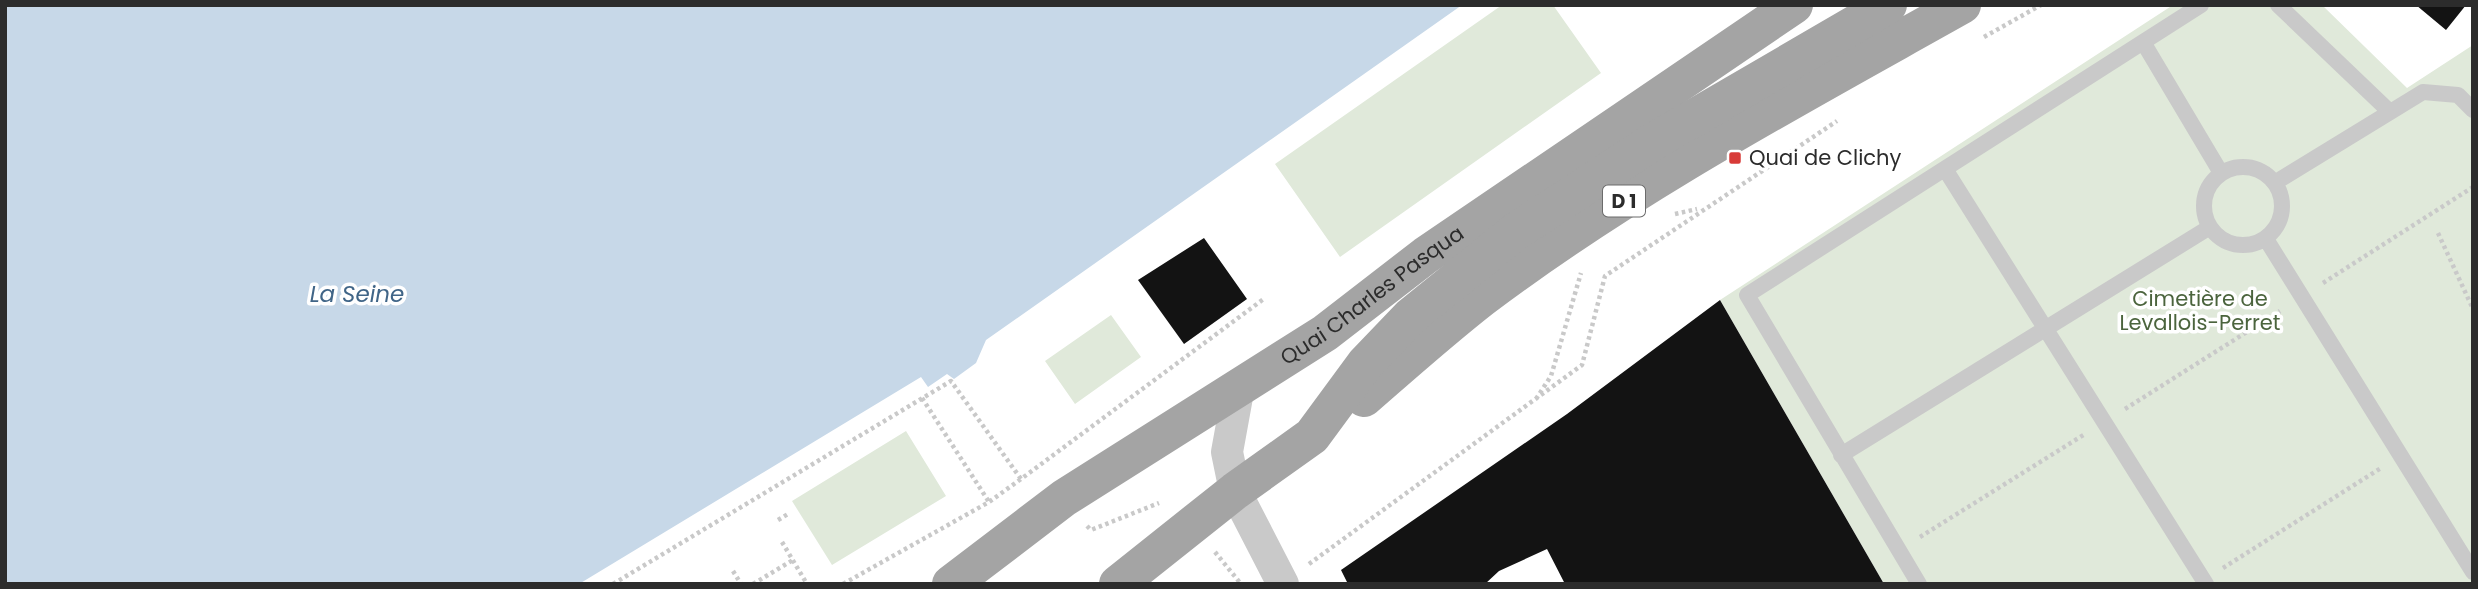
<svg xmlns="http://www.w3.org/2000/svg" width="2478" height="589" font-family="Poppins,sans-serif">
<rect width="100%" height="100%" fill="#fff"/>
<!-- green -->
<path fill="#e0e9da" d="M1502 5H1553L1601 73 1340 257 1275 164Z
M2173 5H2322L2407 88 2473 45V584H1884L1720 300Z
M1111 315 1141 357 1075 404 1045 361Z
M906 431 946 496 832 565 792 501Z"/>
<!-- water -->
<path fill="#c7d8e8" d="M5 5H1462L986 340 976 363 954 379 947 374 928 387 921 377 579 584H5Z"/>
<!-- building -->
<path fill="#131313" d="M2416 5H2466L2446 30Z
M1204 238 1247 299 1184 344 1138 280Z
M1720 300 1884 584H1565L1547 549 1499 571 1485 584H1348L1341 570 1567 414Z"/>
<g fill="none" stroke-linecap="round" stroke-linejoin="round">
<!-- path -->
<path stroke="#c9c9c9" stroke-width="4.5" stroke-dasharray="3.5 3.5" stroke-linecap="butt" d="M1984 37 2041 5
M1675 214 1697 209
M2438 233 2473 309
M2323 283 2473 187
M922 398 989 502
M1536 399 1551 376 1581 273
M2125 409 2280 311
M778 520 788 514
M1087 526 1091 530 1159 503
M1920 537 2085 434
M782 542 807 584
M1215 552 1241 584
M1309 564 1582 365 1605 276 1837 121
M2223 568 2381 468
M733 571 741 584
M613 584 951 381 1021 479 1265 298
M753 584 793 560
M843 584 989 502 1021 479 1023 481"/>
<!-- lane -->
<path stroke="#c9c9c9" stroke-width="16" d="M2278 5 2389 111
M2143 42 2221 173
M2204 206a39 39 0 1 1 78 0a39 39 0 1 1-78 0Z
M1945 169 2206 584
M2276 182 2423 92 2458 95 2473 110
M2266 239 2473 572
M1841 455 2210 227
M1919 584 1747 295 2201 5"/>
<!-- street -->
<path stroke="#c9c9c9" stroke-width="32" d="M1239 386 1227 452 1235 491 1283 584"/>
<!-- primary -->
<g stroke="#a4a4a4" stroke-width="38">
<path d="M1364 398C1403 364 1441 330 1482 298 1632 185 1798 97 1962 5"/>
<path id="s1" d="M951 584 1064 498 1325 333 1426 255 1794 5"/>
<path d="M1118 584 1235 491 1312 436 1365 364 1411 316 1515 232 1651 143 1888 5"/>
</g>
</g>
<!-- markers -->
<rect fill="#d83b38" stroke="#fff" stroke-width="2.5" x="1728" y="151" width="14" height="14" rx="3.5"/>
<g text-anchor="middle" stroke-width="7" stroke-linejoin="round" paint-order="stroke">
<!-- shield labels -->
<rect fill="#fff" stroke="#6b6b6b" stroke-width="2" x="1603" y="185.5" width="42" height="31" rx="5"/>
<g font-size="19" font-weight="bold" fill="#2c2c2c">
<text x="1624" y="208">D 1</text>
</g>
<!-- poi labels -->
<g font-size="21" fill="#2c2c2c" stroke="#fff" text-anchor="start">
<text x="1749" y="165">Quai de Clichy</text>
</g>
<!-- street labels -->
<g font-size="21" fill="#2c2c2c" stroke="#fff">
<text dy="7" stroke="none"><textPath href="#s1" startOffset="511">Quai Charles Pasqua</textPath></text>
</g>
<!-- park labels -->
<g font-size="21" fill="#4b643d" stroke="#fff">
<text x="2200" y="306">Cimetière de<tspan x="2200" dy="24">Levallois-Perret</tspan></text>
</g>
<!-- water labels -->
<g font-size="23" font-style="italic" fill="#406587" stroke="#fff">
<text x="357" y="302">La Seine</text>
</g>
</g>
<!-- border -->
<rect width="2478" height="589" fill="none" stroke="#2c2c2c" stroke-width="14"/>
</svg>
